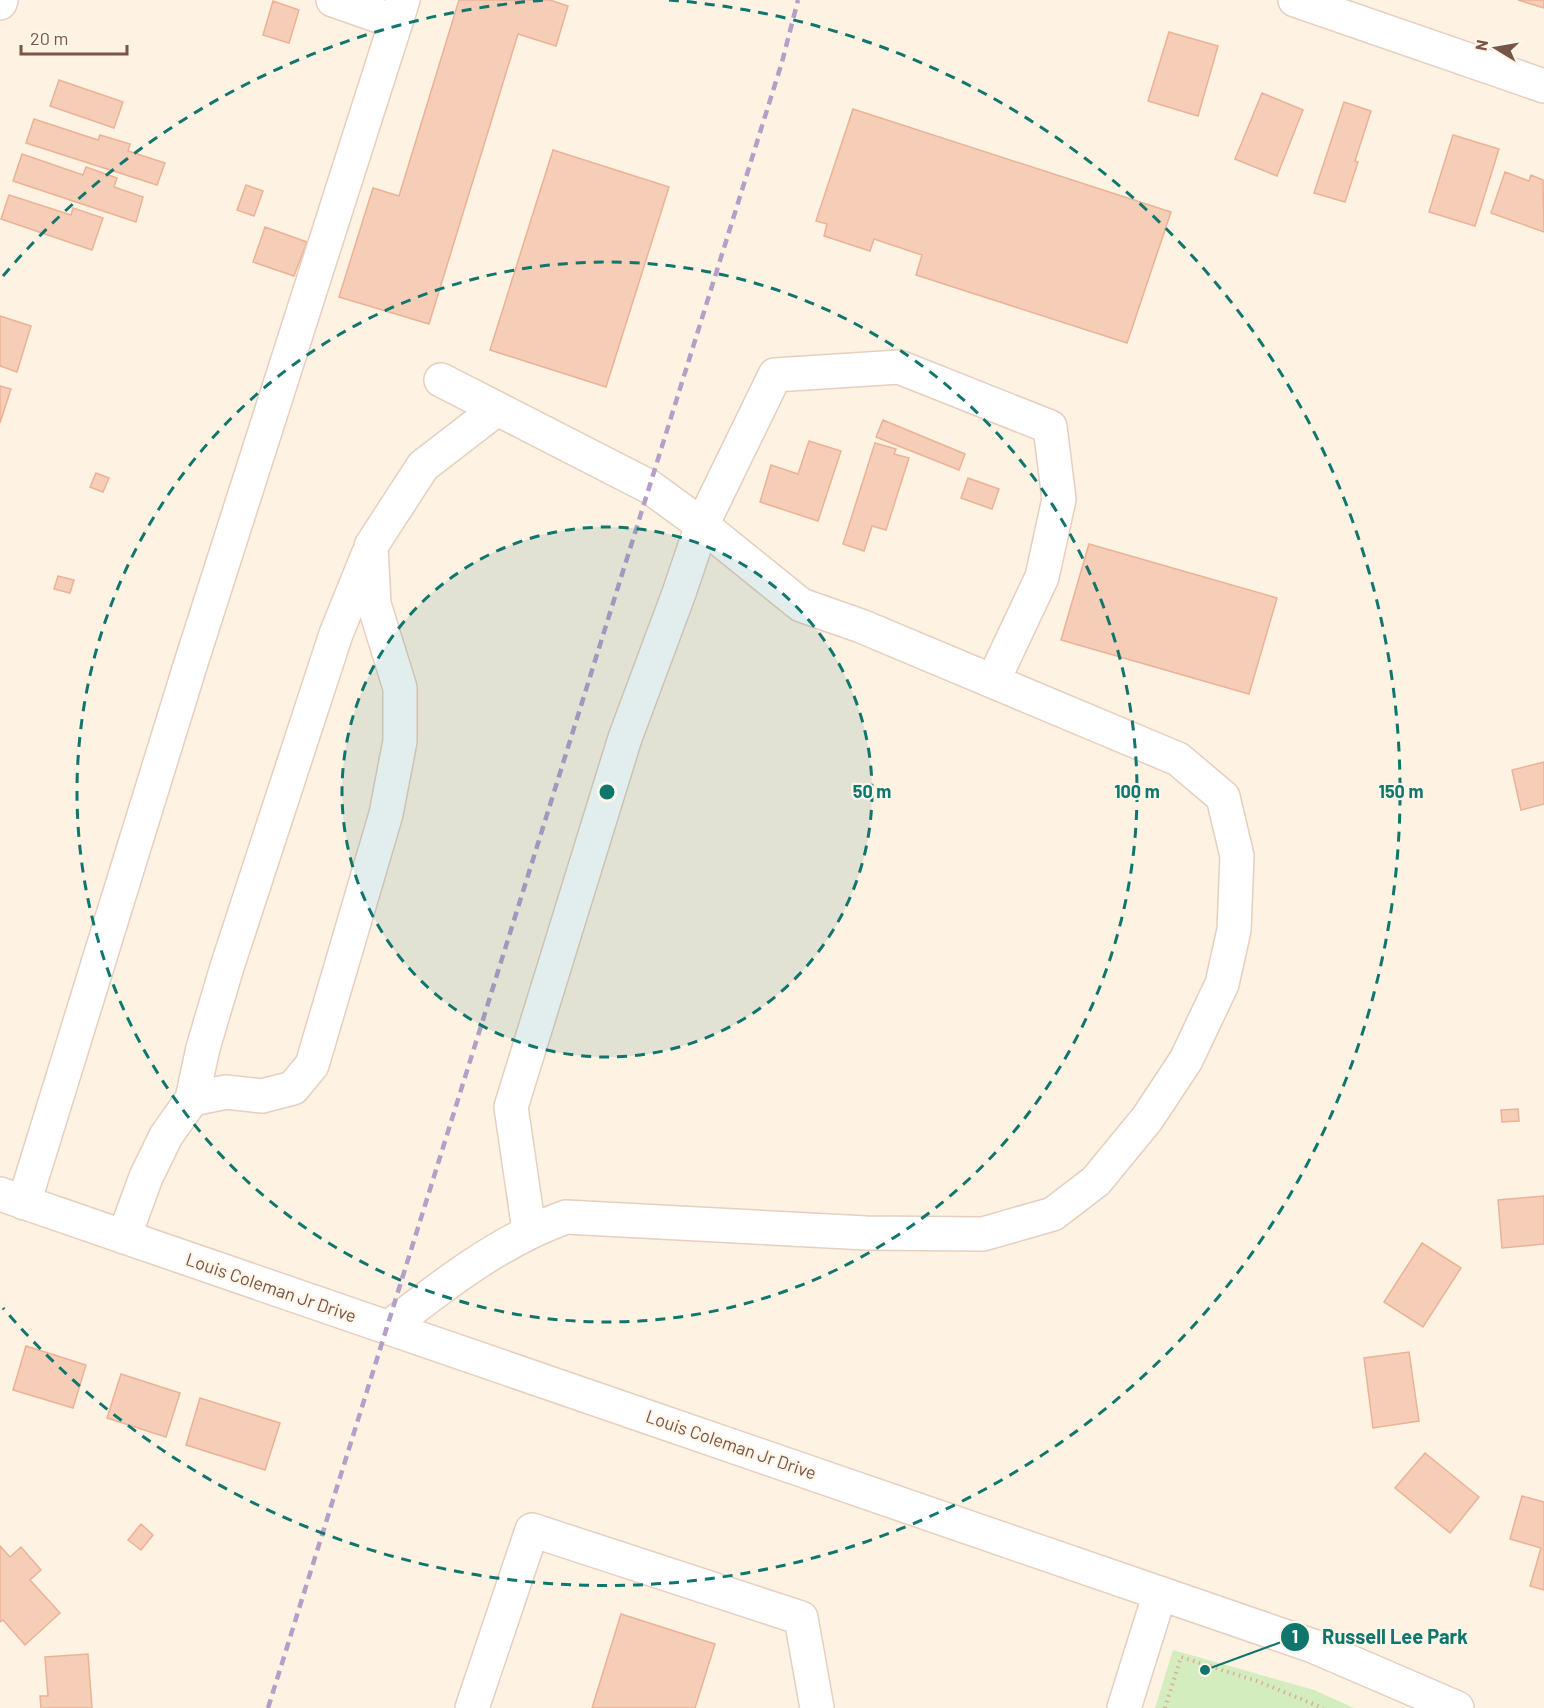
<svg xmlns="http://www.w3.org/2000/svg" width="1544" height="1708" font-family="Barlow,sans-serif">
<rect width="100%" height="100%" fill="#fef2e2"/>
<!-- green -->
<path fill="#d4edbf" d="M1173 1650 1314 1690 1354 1708H1155Z"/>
<!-- building -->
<path fill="#f6cdb7" stroke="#ebb296" stroke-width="1.5" d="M459 0H550L568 6 556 46 518 34 429 324 339 297 373 188 399 196Z
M1518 0H1544V8Z
M273 1 299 10 289 43 263 35Z
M1169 32 1218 46 1198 116 1148 101Z
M59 80 123 102 114 128 50 106Z
M1262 93 1303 110 1277 176 1235 159Z
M1344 102 1371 111 1355 161 1358 162 1345 202 1314 193Z
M853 109 1171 212 1127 343 916 275 922 255 874 239 870 251 824 236 827 224 816 221Z
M34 119 98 140 100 135 130 144 128 151 165 163 157 185 26 143Z
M1453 135 1499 149 1475 226 1429 212Z
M553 150 669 187 606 387 490 350Z
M22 154 83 175 86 167 117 178 114 187 143 197 136 222 13 181Z
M1505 172 1529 181 1531 175 1543 180 1544 232 1491 213Z
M246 185 263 191 254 216 237 210Z
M9 195 71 215 73 208 103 218 92 250 1 219Z
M265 227 307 242 294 276 253 262Z
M0 316 31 326 17 372 0 366Z
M0 386 11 389 0 423Z
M883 420 965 454 959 470 876 437Z
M809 441 841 451 818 521 760 502 771 465 798 474Z
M875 443 896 449 894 454 909 458 886 530 872 526 864 551 843 544Z
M96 473 109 478 103 492 90 487Z
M968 478 999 489 992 509 961 498Z
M1089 544 1277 598 1249 694 1061 640Z
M58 576 74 580 70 593 54 589Z
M1544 762V804L1521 810 1512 770Z
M1518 1109 1519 1121 1502 1122 1501 1110Z
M1544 1196V1244L1502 1248 1498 1200Z
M1422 1243 1461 1268 1423 1327 1384 1302Z
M26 1346 86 1365 73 1408 13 1390Z
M1409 1352 1419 1421 1373 1428 1364 1358Z
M121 1374 180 1393 166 1437 107 1418Z
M200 1398 280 1423 265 1470 186 1445Z
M1425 1453 1479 1497 1450 1533 1395 1488Z
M1522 1496 1544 1502V1590L1530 1586 1541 1548 1510 1539Z
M141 1524 153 1535 141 1550 128 1540Z
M0 1546 10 1557 21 1547 41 1570 30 1580 60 1613 25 1645 3 1620 0 1622Z
M621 1614 715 1644 695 1708H592Z
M88 1654 92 1708H41L40 1696H48L45 1657Z"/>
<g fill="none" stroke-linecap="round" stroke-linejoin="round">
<!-- minor casing -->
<g stroke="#e6cfbf" stroke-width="36">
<path id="minor" d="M333 0 396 22
M1295 0 1544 86
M0 3 1 0
M192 1099 226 1092 262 1096 293 1088 312 1065 386 814 400 741V688L374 604 371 546 423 466 497 409
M0 1194 1313 1646 1457 1708
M24 1203 190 666 403 0
M529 1230 511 1107 625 738 679 593 702 525 775 375 899 367 1050 427 1059 499 1042 577 993 681
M124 1237 146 1177 166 1136 192 1099 203 1048 227 967 336 634 368 555
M388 1328C443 1285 499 1241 566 1217L866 1233 983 1234 1053 1214 1096 1181 1147 1119 1186 1060 1222 984 1234 930 1237 856 1223 797 1178 759 861 626 801 605 702 525 650 487 441 380
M472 1708 532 1530 801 1618 817 1708
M1124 1708 1160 1593"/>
</g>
<!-- path -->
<path stroke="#dbb09a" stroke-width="4" stroke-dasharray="1.5 4.5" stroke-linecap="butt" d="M1165 1708 1181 1657 1257 1681 1323 1708"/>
<!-- minor -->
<use href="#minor" stroke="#fff" stroke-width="33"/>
<!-- rail -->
<path stroke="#b49fc9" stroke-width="4.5" stroke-dasharray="9 6" stroke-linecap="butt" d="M268 1708 782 62 798 0"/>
</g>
<!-- distance rings -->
<circle cx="607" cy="792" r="265" fill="#0f766e" fill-opacity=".12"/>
<g fill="none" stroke="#0f766e" stroke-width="3" stroke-dasharray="10 8">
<circle cx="607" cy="792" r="265"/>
<circle cx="607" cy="792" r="530"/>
<path d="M3 276A794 794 0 0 1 545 0M669 0A794 794 0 1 1 3 1308"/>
</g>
<g text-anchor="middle" stroke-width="4.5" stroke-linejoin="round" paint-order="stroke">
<!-- street labels -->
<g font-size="18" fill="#795546" stroke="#fff6ea">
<text transform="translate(271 1288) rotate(19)" y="6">Louis Coleman Jr Drive</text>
<text transform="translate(731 1445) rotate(19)" y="6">Louis Coleman Jr Drive</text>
</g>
</g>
<circle cx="607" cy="792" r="9" fill="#0f766e" stroke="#fff6ea" stroke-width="3"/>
<g font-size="18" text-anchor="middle" font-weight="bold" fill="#0f766e" stroke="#fff6ea" stroke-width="4.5" stroke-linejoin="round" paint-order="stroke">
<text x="872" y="798">50 m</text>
<text x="1137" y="798">100 m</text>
<text x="1401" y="798">150 m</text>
</g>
<!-- callouts -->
<path fill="none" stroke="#0f766e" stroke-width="2" d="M1205 1670L1295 1637"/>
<g fill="#0f766e" stroke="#fff6ea" stroke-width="2">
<circle cx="1205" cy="1670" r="6"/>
<circle cx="1295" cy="1637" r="15"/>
</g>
<g font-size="18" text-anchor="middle" font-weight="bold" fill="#fff">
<text x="1295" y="1643">1</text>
</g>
<g font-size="20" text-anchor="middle" font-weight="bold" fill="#0f766e" stroke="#fff6ea" stroke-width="4.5" stroke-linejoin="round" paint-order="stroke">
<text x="1395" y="1644">Russell Lee Park</text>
</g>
<!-- north arrow -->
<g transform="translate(1496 48) rotate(281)" stroke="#fff6ea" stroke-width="4.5" paint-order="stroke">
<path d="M0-4.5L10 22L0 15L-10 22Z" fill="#795546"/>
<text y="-9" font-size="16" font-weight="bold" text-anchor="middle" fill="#795546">N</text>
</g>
<!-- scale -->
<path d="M21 45v9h106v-9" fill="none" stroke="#795546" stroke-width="3"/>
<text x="30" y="45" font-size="18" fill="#795546" stroke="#fff6ea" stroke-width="4.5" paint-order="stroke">20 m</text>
</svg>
